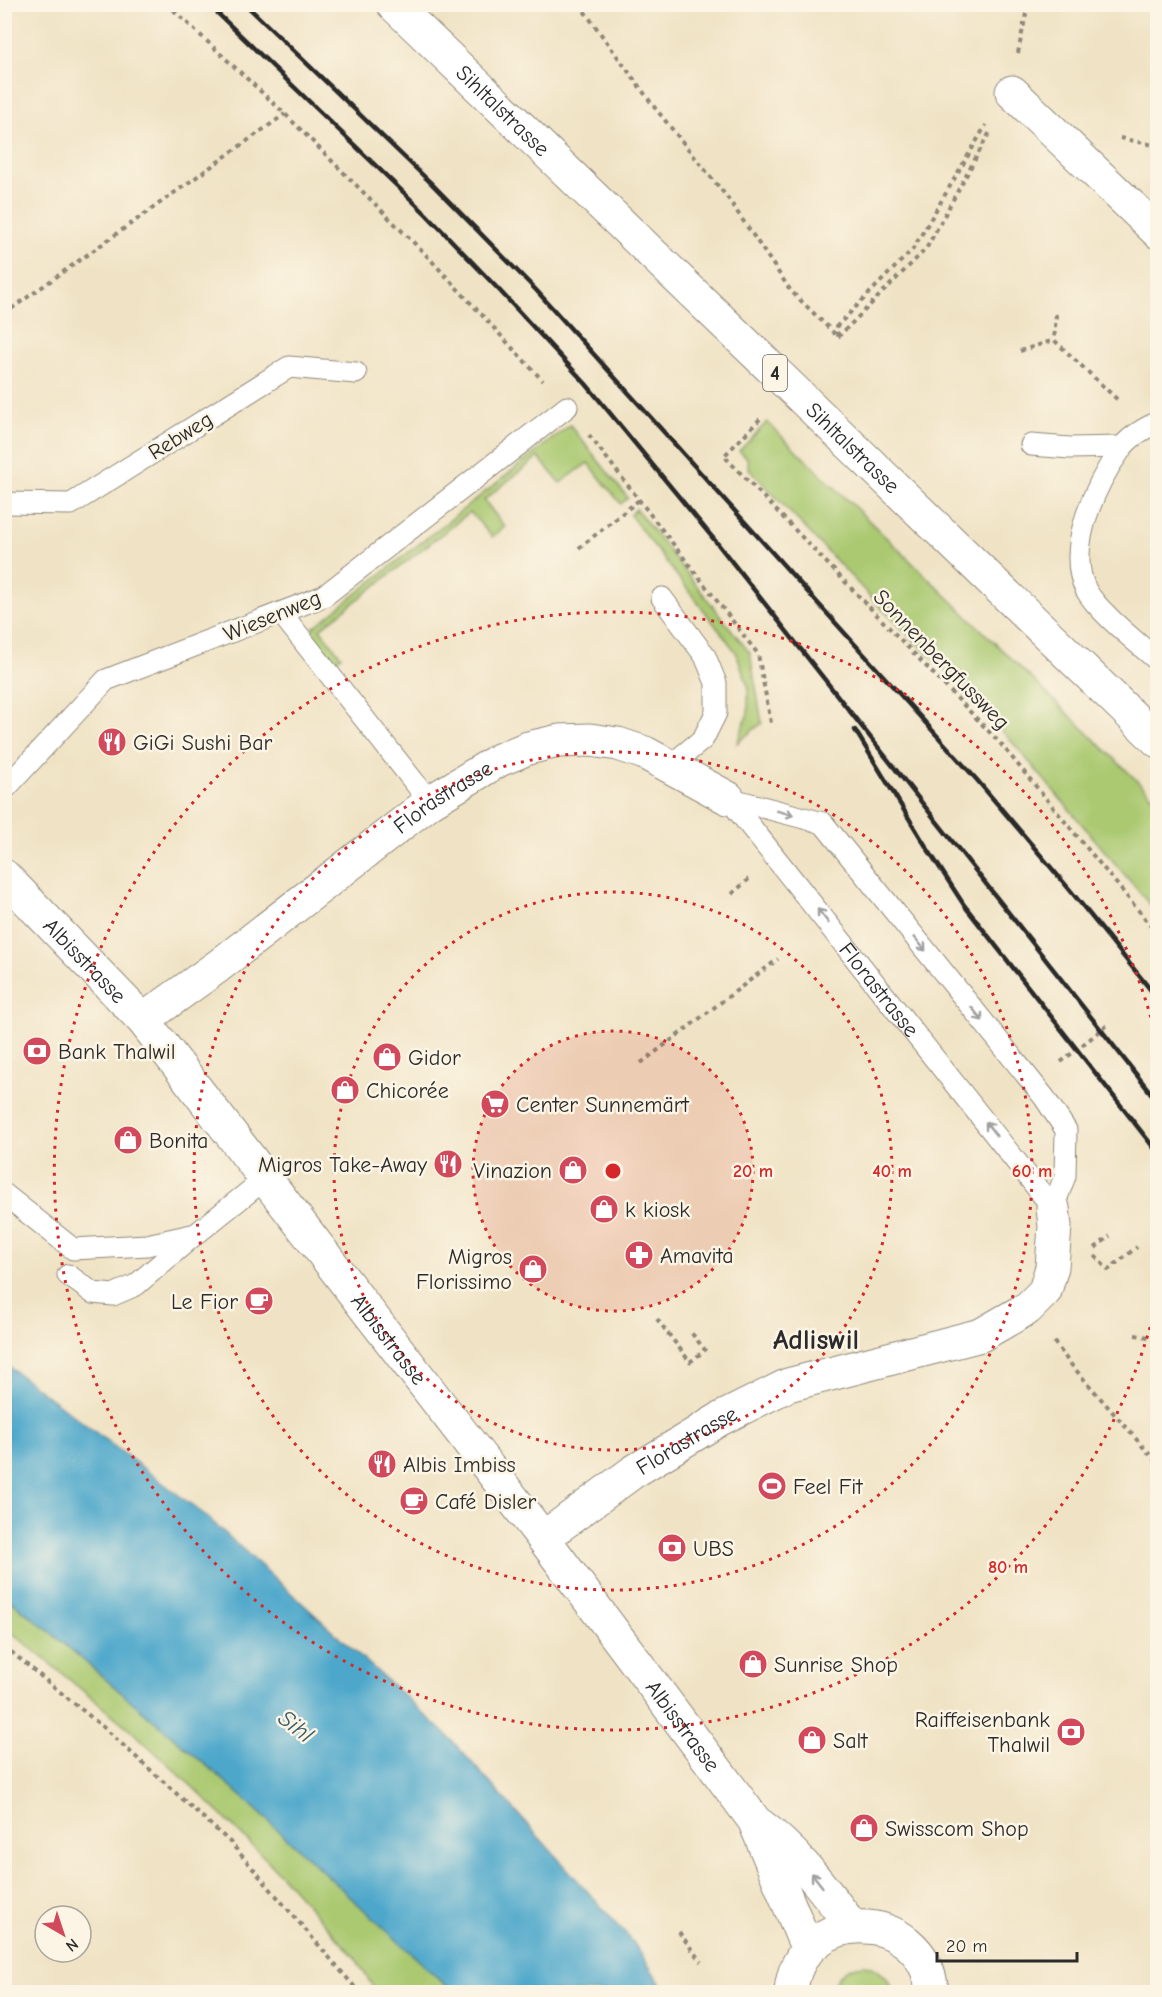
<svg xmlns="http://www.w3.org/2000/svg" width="1162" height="1997" font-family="'Comic Neue',sans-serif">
<rect width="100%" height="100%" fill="#fcf5e5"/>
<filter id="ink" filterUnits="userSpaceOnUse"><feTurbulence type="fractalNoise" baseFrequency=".0167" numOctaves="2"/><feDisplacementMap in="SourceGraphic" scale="12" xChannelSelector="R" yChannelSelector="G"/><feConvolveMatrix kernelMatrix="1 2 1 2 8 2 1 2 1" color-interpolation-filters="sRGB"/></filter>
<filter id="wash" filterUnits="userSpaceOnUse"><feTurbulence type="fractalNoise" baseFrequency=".008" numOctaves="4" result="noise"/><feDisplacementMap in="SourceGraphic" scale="24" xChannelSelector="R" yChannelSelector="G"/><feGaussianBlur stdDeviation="1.35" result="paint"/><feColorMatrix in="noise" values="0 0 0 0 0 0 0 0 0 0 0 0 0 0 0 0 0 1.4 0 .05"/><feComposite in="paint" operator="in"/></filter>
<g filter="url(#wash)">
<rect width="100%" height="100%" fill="#f0e3c5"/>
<!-- green -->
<path fill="#aac971" stroke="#6a7a4e" stroke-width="1.5" d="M767 422 1157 800V913L1014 744 961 686 882 609 749 469 747 458 739 451Z
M570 425 628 498 621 504 588 463 560 483 538 457 484 500 505 527 492 537 470 512 320 629 341 656 334 661 309 631Z
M636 509 750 653 762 723 737 743 748 713V686L736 652 630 515Z
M4 1596 55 1636 234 1789 453 1992H376L356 1959 269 1862 197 1791 132 1731 5 1627Z
M865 1965C880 1969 889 1977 893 1992H831C835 1975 847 1966 865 1965Z"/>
<!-- water -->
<path fill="#4da7cb" stroke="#3c697b" stroke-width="1.5" d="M4 1363 205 1515 446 1734 633 1942 666 1992H453L234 1789 55 1636 5 1596Z"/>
</g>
<g filter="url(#ink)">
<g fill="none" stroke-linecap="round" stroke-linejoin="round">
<!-- service casing -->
<g stroke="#8e8778" stroke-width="23">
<g id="service">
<path d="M1158 422C1145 428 1129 437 1121 449 1096 483 1065 548 1086 590 1098 612 1138 643 1158 661"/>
<path d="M1031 445 1070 448 1122 447"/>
<path d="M4 501 7 503 71 504 289 367 356 373"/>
<path d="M662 598 705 656 716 683V713L703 739 670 766"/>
<path d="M281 613 430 802"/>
<path d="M4 790 106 680 324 596 567 407"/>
<path d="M728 798 823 823 1044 1097 1066 1130 1065 1176 1053 1208"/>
<path id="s1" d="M728 798 1053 1208"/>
<path d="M4 1194 73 1249 147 1245 196 1234 265 1179"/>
<path d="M68 1275 93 1293 113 1295 136 1285 193 1236"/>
</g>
</g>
<!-- minor casing -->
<g stroke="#8e8778" stroke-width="35">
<g id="minor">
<path d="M1012 92 1158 232"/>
<path id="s2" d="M143 1020 217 967 430 802 499 760 528 748 559 741 590 740 618 744 645 753 728 798"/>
<path id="s3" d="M543 1538 633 1472 720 1419 788 1385 981 1335 1028 1308 1045 1291 1052 1267 1055 1226 1053 1208"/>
</g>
</g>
<!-- secondary casing -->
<g stroke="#8e8778" stroke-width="35">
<g id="secondary">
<path id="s4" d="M4 876 143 1020 543 1538 754 1820 808 1950"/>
<path d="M760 1825C798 1853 824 1890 852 1926"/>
<path d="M791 1992C798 1905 924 1905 932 1992"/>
</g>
</g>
<!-- primary casing -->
<g stroke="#8e8778" stroke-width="35">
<g id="primary">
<path id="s5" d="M393 4 1158 741"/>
</g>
</g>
<!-- path -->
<path stroke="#8e8778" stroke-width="4" stroke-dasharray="4.5 4.5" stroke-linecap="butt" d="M167 4 285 114 429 258 543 381
M579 4 655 108 727 197 791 291 838 337
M1018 53 1028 4
M1120 138 1158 146
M4 314 285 114
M1056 314 1054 340 1120 402
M838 336 836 327 913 249 986 125
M838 337 926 249 991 130
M1020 351 1054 340
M760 419 724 456 1000 743 1158 934
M589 435 758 654 771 723
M579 548 639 500
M732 894 749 879
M1061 1062 1110 1023
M641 1063 778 959
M1095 1248 1110 1236
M1095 1256 1108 1270 1137 1247
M657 1319 690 1362 705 1350 689 1330
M1135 1335 1156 1338
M1054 1342 1068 1361 1158 1464
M4 1646 103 1727 230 1842 359 1992
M679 1932 701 1962"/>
<!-- service -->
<use href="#service" stroke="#fff" stroke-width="21"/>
<!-- minor -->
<use href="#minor" stroke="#fff" stroke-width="33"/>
<!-- secondary -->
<use href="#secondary" stroke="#fff" stroke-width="33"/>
<!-- primary -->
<use href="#primary" stroke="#fff" stroke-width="33"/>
<!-- rail -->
<path stroke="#2b2b2b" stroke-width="4.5" d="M208 4 426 214 500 291 586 384 717 543 1158 1102
M245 4 430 182 536 290 977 780 1070 890 1158 999
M855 730 927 848 964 905 1158 1153"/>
</g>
<!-- one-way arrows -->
<defs><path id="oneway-shaft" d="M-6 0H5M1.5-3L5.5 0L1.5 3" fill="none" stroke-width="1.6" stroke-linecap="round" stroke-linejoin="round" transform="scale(1.5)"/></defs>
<g stroke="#a0a0a0">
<use href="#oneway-shaft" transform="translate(785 813) rotate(15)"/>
<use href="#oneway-shaft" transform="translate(823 916) rotate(-128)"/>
<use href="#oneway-shaft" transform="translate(920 944) rotate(51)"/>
<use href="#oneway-shaft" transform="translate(977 1014) rotate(51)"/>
<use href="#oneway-shaft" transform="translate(991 1129) rotate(-128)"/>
<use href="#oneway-shaft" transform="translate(817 1880) rotate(-128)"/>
</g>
</g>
<!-- distance rings -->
<circle cx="613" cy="1171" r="140" fill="#d62828" fill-opacity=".12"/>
<g fill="none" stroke="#d62828" stroke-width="3" stroke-dasharray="3 6">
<circle cx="613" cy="1171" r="140"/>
<circle cx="613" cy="1171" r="279"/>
<circle cx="613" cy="1171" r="419"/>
<path d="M1157 1301A559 559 0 1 1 1157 1041"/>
</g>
<!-- icons -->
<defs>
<g id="restaurant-disc" transform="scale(1.5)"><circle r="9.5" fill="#d1495b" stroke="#fcf5e5"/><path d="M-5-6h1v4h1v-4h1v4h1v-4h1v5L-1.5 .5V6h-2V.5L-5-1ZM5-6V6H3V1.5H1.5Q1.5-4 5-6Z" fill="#fff"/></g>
<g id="bank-disc" transform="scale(1.5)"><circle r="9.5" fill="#d1495b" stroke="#fcf5e5"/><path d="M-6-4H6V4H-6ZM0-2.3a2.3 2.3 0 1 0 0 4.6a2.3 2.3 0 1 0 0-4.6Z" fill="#fff"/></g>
<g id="shop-disc" transform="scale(1.5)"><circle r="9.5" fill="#d1495b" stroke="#fcf5e5"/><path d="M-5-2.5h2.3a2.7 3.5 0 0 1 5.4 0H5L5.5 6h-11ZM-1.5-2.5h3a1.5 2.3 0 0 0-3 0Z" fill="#fff"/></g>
<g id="supermarket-disc" transform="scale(1.5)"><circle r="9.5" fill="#d1495b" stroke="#fcf5e5"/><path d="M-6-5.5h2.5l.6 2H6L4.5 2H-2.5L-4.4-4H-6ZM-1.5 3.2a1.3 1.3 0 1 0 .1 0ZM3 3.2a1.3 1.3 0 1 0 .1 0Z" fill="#fff"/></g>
<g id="pharmacy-disc" transform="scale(1.5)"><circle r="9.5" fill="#d1495b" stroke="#fcf5e5"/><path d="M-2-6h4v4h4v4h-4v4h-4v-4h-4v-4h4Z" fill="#fff"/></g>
<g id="cafe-disc" transform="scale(1.5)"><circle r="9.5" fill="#d1495b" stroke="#fcf5e5"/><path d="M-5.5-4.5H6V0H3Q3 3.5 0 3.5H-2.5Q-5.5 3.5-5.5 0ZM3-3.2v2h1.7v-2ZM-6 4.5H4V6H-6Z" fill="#fff"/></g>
<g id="stadium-disc" transform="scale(1.5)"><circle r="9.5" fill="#d1495b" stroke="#fcf5e5"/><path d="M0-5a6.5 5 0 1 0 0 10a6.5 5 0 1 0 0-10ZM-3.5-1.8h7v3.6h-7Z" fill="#fff"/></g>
</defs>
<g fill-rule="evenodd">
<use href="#restaurant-disc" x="112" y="742"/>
<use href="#bank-disc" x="37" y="1051"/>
<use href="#shop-disc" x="387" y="1057"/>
<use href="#shop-disc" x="345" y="1090"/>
<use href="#supermarket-disc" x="495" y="1104"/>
<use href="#shop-disc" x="128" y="1140"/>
<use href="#restaurant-disc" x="448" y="1164"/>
<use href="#shop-disc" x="573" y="1170"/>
<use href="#shop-disc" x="604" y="1209"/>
<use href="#pharmacy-disc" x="639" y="1255"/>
<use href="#shop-disc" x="533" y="1269"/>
<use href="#cafe-disc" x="259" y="1301"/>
<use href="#restaurant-disc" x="382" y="1464"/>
<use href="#stadium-disc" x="772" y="1486"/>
<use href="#cafe-disc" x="414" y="1501"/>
<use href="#bank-disc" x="672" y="1548"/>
<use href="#shop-disc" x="753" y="1664"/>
<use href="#bank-disc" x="1071" y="1732"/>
<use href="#shop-disc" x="812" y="1740"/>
<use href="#shop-disc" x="864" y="1828"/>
</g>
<g text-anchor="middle" stroke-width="5" stroke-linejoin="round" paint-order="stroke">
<!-- shield labels -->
<rect fill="#fcf5e5" stroke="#6a6863" stroke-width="1.5" x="763" y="355" width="24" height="36" rx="4.5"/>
<g font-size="21" font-weight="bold" fill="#2b2b2b">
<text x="775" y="380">4</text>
</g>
<!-- street labels -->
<g font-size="22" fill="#2b2b2b" stroke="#fcf5e5">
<text dy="8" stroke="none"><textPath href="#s5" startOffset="153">Sihltalstrasse</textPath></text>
<text transform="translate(180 435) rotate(-32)" y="8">Rebweg</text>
<text dy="8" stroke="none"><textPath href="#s5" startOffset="639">Sihltalstrasse</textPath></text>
<text transform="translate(272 615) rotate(-22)" y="8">Wiesenweg</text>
<text transform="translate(942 659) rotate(46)" y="8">Sonnenbergfussweg</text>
<text dy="8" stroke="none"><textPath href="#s2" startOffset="374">Florastrasse</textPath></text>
<text dy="8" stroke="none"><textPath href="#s4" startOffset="117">Albisstrasse</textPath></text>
<text dy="8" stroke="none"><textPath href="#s1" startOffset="244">Florastrasse</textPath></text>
<text dy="8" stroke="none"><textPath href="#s4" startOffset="603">Albisstrasse</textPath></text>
<text dy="8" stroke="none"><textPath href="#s3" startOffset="174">Florastrasse</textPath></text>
<text dy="8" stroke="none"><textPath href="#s4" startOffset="1089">Albisstrasse</textPath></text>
</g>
<!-- poi labels -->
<g font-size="22" fill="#2b2b2b" stroke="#fcf5e5" text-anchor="start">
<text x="133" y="750">GiGi Sushi Bar</text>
<text x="58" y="1059">Bank Thalwil</text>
<text x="408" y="1065">Gidor</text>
<text x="366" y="1098">Chicorée</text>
<text x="516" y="1112">Center Sunnemärt</text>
<text x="149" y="1148">Bonita</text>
<text x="427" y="1172" text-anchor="end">Migros Take-Away</text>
<text x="552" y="1178" text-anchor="end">Vinazion</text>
<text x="625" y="1217">k kiosk</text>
<text x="660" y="1263">Amavita</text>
<text x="512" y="1264" text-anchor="end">Migros<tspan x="512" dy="25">Florissimo</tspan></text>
<text x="238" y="1309" text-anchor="end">Le Fior</text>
<text x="403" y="1472">Albis Imbiss</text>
<text x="793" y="1494">Feel Fit</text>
<text x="435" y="1509">Café Disler</text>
<text x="693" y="1556">UBS</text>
<text x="774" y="1672">Sunrise Shop</text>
<text x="1050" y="1727" text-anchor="end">Raiffeisenbank<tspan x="1050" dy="25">Thalwil</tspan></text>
<text x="833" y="1748">Salt</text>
<text x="885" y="1836">Swisscom Shop</text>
</g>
<!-- water labels -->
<g font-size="24" font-style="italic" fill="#395d6b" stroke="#fcf5e5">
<text transform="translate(296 1726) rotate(38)" y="8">Sihl</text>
</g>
<!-- district labels -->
<g font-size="28" font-weight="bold" fill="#2b2b2b" stroke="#fcf5e5">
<text x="816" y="1349">Adliswil</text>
</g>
</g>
<circle cx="613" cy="1171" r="9" fill="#d62828" stroke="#fcf5e5" stroke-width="3"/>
<g font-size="18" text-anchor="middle" font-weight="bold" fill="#d62828" stroke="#fcf5e5" stroke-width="5" stroke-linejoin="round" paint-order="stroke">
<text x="753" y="1177">20 m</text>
<text x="892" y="1177">40 m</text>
<text x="1032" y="1177">60 m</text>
<text x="1008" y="1573">80 m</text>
</g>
<!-- margin -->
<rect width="1162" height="1997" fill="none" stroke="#fcf5e5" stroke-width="24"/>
<!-- north arrow -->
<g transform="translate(63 1934) rotate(141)"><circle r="28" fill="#fcf5e5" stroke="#a8a49b" stroke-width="1.5"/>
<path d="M0-4.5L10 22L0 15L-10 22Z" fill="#d1495b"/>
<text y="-9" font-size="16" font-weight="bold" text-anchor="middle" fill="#2b2b2b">N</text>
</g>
<!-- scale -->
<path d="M937 1952v9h140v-9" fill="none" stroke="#2b2b2b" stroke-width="3"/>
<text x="946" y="1952" font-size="18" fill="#2b2b2b" stroke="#fcf5e5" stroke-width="4.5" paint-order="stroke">20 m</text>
</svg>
